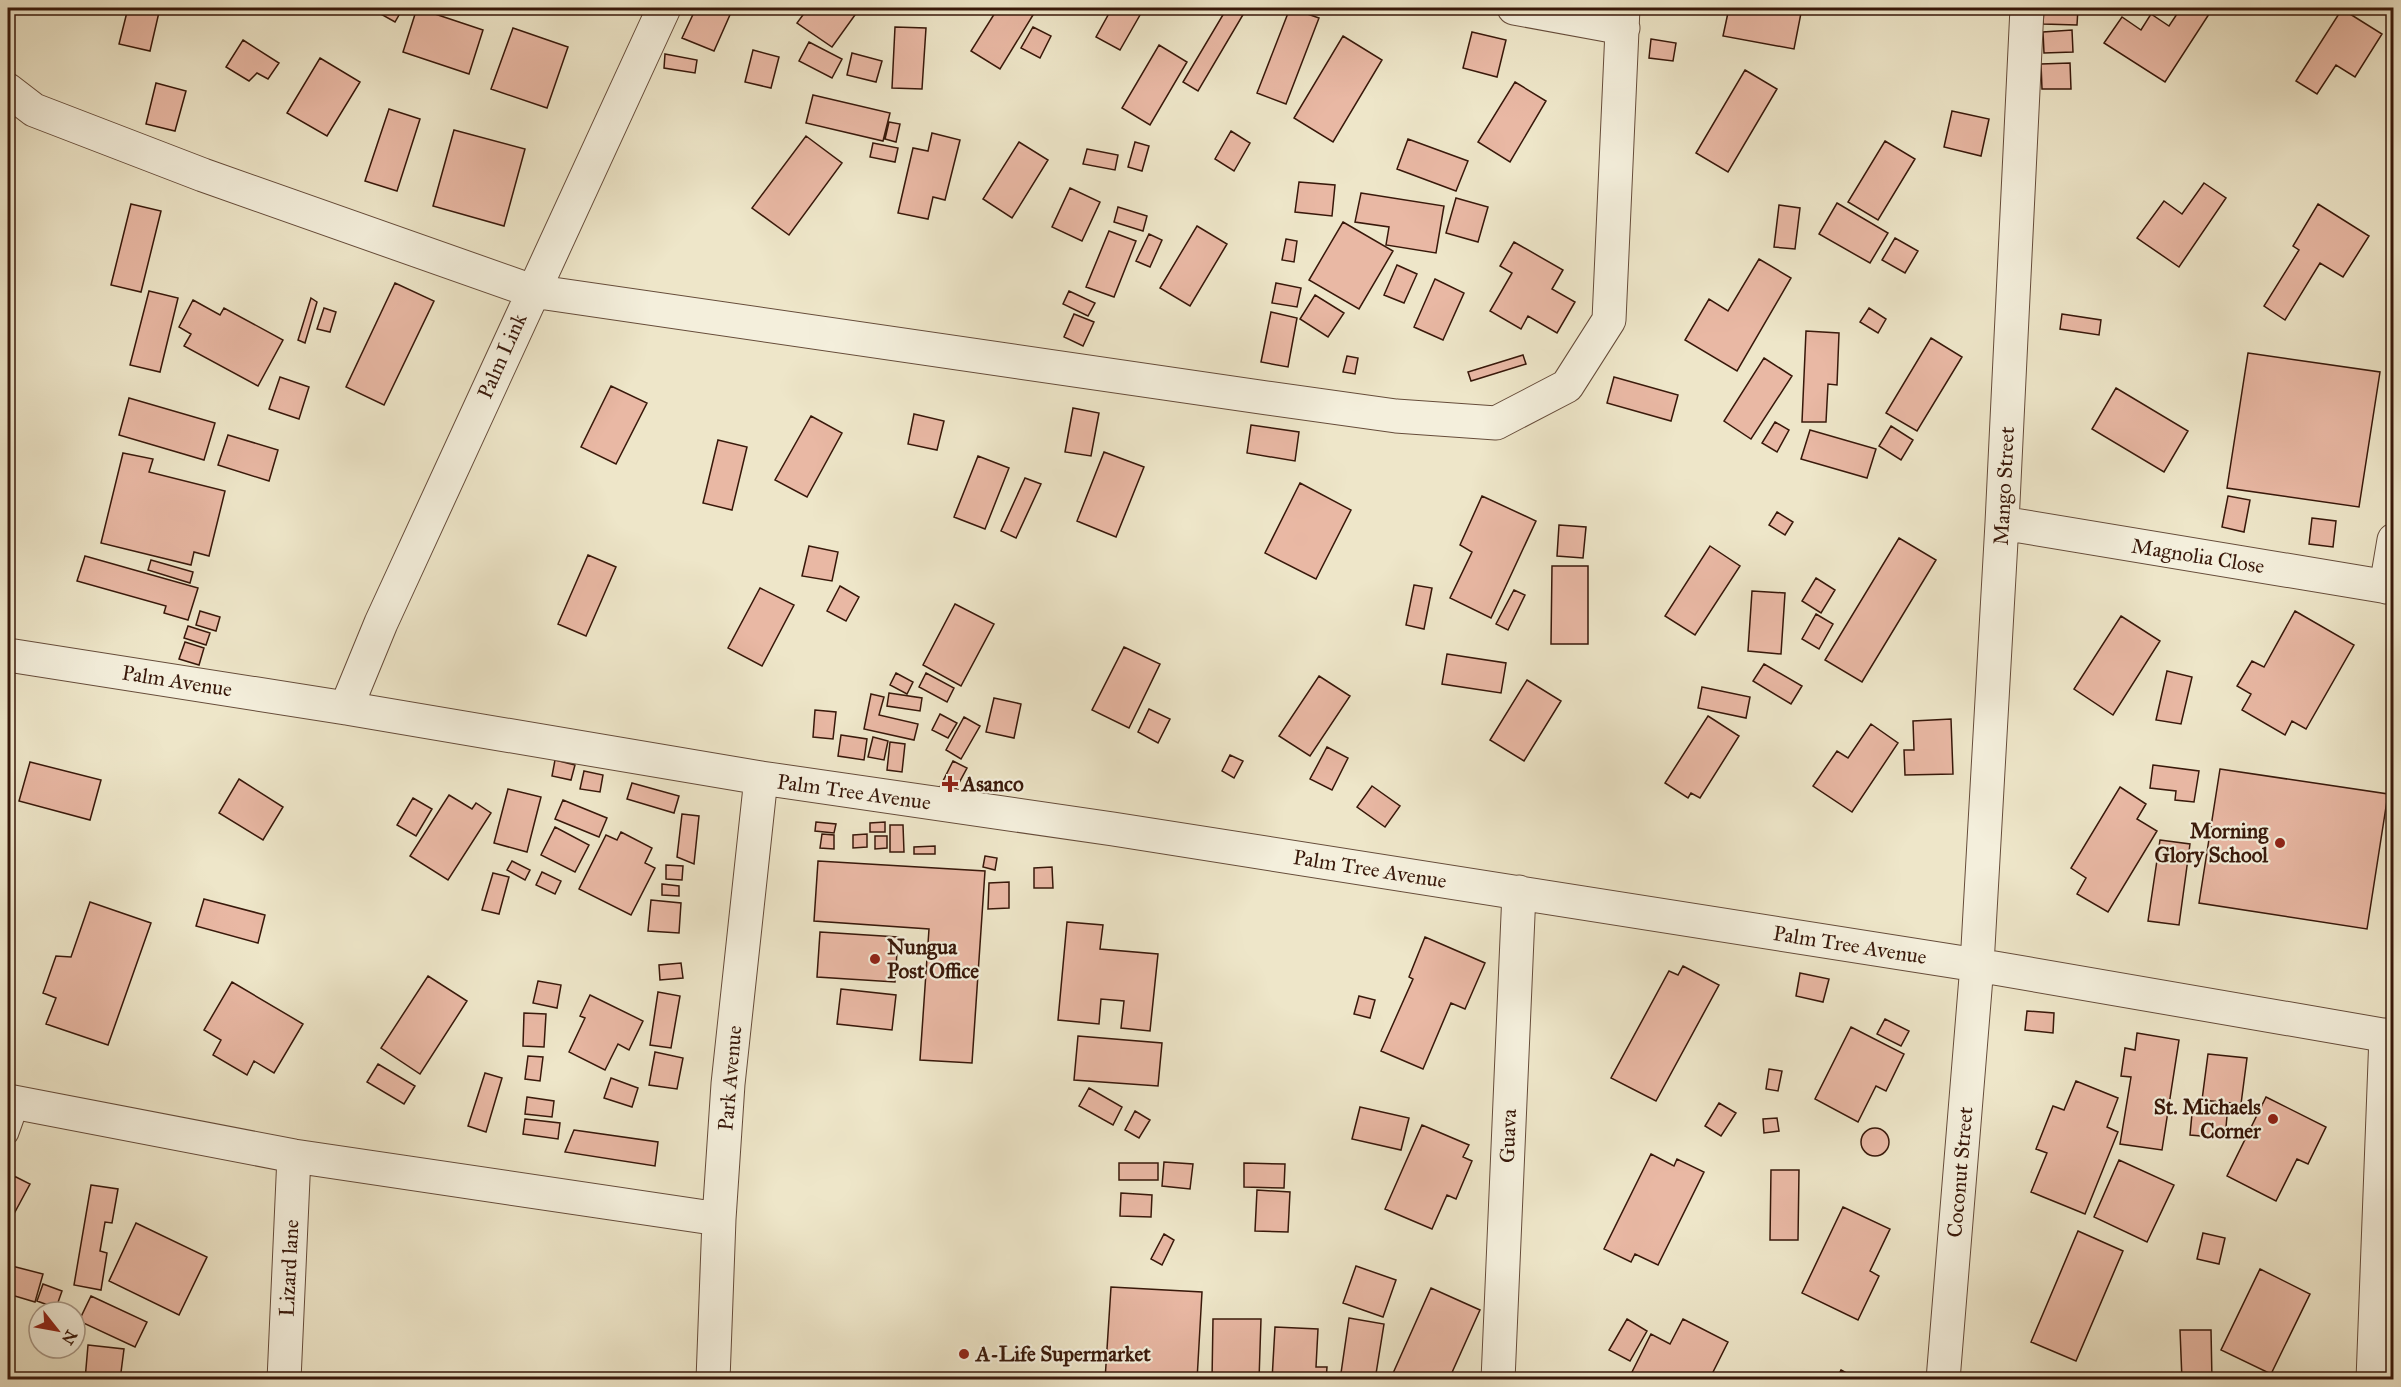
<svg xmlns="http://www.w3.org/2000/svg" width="2401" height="1387" font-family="'IM FELL Great Primer',serif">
<rect width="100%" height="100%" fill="#eee6c9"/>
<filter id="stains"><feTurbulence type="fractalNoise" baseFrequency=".00333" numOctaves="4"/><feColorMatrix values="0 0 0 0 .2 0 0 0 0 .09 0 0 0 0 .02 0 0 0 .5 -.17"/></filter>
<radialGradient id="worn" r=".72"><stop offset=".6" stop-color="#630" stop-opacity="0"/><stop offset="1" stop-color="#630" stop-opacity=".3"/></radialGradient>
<!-- building -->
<path fill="#e9b8a4" stroke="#38180a" stroke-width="1.5" d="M128 8H160L150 51 119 44Z
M370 8H403L395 22Z
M417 8 483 30 469 74 403 52Z
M696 8H733L714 51 682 38Z
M808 8H860L832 47 797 23Z
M998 8H1020L1033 15 1000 69 971 51Z
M1112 8H1144L1120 50 1096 37Z
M1227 8H1247L1198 91 1183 82Z
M1290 8 1319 18 1286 104 1257 93Z
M1729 8H1802L1794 49 1723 36Z
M2044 8H2078L2077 25 2043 24Z
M2181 8H2213L2165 82 2104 43 2122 17 2141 30 2151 14 2169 26Z
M2342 9 2382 34 2355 77 2336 65 2317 94 2296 81Z
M895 27 926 28 922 89 892 88Z
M1033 27 1051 36 1040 58 1021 48Z
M513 28 568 47 547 108 491 89Z
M2072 30 2073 52 2044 53 2043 32Z
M1472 32 1506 40 1497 77 1463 68Z
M1343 36 1382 60 1333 142 1294 118Z
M1651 39 1676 43 1673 61 1649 58Z
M243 40 279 63 268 79 257 73 249 81 226 67Z
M809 42 842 59 832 78 799 61Z
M1159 45 1187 62 1150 125 1122 108Z
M753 50 779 57 771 88 745 82Z
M852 53 882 61 876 82 847 75Z
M665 54 697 60 695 73 664 68Z
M320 58 360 82 327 136 287 113Z
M2070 63 2071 89H2042L2041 64Z
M1745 70 1777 89 1728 172 1696 153Z
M1515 82 1546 101 1510 162 1478 142Z
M156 83 186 91 175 131 146 124Z
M813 95 890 113 883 141 806 123Z
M389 109 420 119 397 191 365 181Z
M1952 111 1989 119 1981 156 1944 147Z
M889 122 900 124 896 142 885 139Z
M454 130 525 149 504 226 433 206Z
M1231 131 1250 143 1234 171 1215 159Z
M932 133 960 140 945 200 933 197 928 219 898 213 913 148 928 151Z
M806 136 842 163 789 235 752 208Z
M1408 139 1468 161 1456 191 1397 169Z
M1885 141 1915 159 1878 220 1848 202Z
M1019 142 1048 160 1012 218 983 199Z
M1135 142 1149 146 1142 171 1128 167Z
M873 143 898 148 895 162 870 157Z
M1087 149 1118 155 1115 170 1083 164Z
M1299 182 1335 185 1332 216 1295 212Z
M2204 183 2226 198 2179 267 2137 238 2164 201 2182 214Z
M1070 188 1100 202 1082 241 1052 227Z
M1361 193 1444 206 1436 253 1386 245 1389 227 1355 222Z
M1456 198 1488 207 1478 242 1446 233Z
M1837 203 1888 233 1870 263 1819 234Z
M131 204 161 211 141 292 111 285Z
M2318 204 2369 236 2343 277 2320 263 2285 320 2264 306 2299 250 2293 246Z
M1779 205 1800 208 1795 249 1774 247Z
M1118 207 1147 216 1143 231 1114 222Z
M1343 222 1393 251 1359 309 1309 280Z
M1197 226 1227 244 1190 306 1160 288Z
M1109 231 1136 241 1114 297 1086 287Z
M1149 234 1162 240 1150 267 1136 261Z
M1895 238 1918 251 1905 273 1882 260Z
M1286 239 1297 241 1294 262 1282 260Z
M1514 242 1563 270 1552 289 1575 302 1557 333 1528 316 1521 329 1490 311 1512 273 1500 266Z
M1759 259 1791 278 1737 371 1685 340 1709 299 1728 311Z
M1397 265 1417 274 1404 303 1384 295Z
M1435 279 1464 293 1443 340 1414 327Z
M395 283 434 301 384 405 346 387Z
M1276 283 1301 288 1297 307 1272 303Z
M149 291 178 298 160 372 130 365Z
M1069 291 1095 303 1088 316 1063 304Z
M1315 295 1344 313 1328 337 1300 319Z
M311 298 317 302 305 343 298 340Z
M193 300 220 315 224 308 283 340 258 386 184 346 191 334 179 327Z
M324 308 336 312 330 332 317 329Z
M1869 308 1886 319 1878 333 1860 322Z
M1271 312 1297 318 1288 367 1261 362Z
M1074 314 1094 322 1083 346 1064 337Z
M2062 314 2101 320 2099 335 2060 329Z
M1806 331 1839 333 1837 385 1828 384 1826 422H1802Z
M1931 338 1962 357 1917 431 1886 413Z
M2248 353 2380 372 2359 507 2227 488Z
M1523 355 1526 364 1471 381 1468 372Z
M1347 356 1358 358 1355 374 1343 372Z
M1764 358 1792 376 1751 439 1724 421Z
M280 377 309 387 299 419 269 409Z
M1614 377 1678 395 1671 421 1607 403Z
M611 386 647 403 616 464 581 447Z
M2116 388 2188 431 2164 472 2092 429Z
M129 398 215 423 204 460 119 435Z
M1073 408 1099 413 1091 456 1065 452Z
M914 414 944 421 937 450 908 444Z
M811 416 842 433 807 497 775 480Z
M1775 422 1789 430 1777 452 1762 443Z
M1251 425 1299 432 1295 461 1247 453Z
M1891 426 1913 440 1901 460 1879 446Z
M1810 430 1876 449 1867 478 1801 459Z
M228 435 278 450 269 481 218 465Z
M718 440 747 447 732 510 703 503Z
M1104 452 1144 467 1116 537 1077 521Z
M123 453 153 459 149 472 225 491 209 556 194 552 191 565 101 543Z
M978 456 1009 468 985 529 954 517Z
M1025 478 1041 484 1016 538 1001 531Z
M1300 483 1351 510 1316 579 1265 553Z
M1482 496 1536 521 1491 618 1450 598 1472 552 1460 545Z
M2228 496 2250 500 2244 532 2222 527Z
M1777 512 1793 522 1785 535 1769 525Z
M2312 518 2336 521 2333 547 2309 544Z
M1559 525 1586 527 1583 558 1557 556Z
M1899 538 1936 560 1862 682 1825 660Z
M809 546 838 552 832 581 802 576Z
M1710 546 1740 566 1695 635 1665 616Z
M588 555 616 567 586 636 558 624Z
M85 556 198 588 188 620 164 613 166 606 77 581Z
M151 560 193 572 190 583 148 570Z
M1552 566H1588V644H1551Z
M1816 578 1835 590 1821 613 1802 601Z
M1414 585 1432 588 1424 629 1406 625Z
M840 586 859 597 846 621 827 611Z
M760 588 794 605 762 666 728 648Z
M1514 590 1525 595 1508 630 1496 624Z
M1752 591 1785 593 1781 654 1748 651Z
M955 604 994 624 961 686 923 665Z
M200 611 220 617 216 631 196 625Z
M2295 611 2354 645 2306 729 2292 721 2285 735 2242 710 2251 694 2237 686 2252 661 2264 667Z
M1816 614 1833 624 1819 649 1802 639Z
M2121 616 2160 641 2113 715 2074 689Z
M188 626 210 633 206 645 184 638Z
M185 642 204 648 199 665 179 659Z
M1124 647 1160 664 1129 728 1092 710Z
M1447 654 1506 663 1501 693 1442 684Z
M1764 664 1802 686 1791 704 1753 681Z
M2167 671 2192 677 2181 724 2156 720Z
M896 673 913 682 907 694 890 685Z
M926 673 954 688 947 702 919 687Z
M1319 676 1350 696 1310 756 1279 736Z
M1527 680 1561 701 1524 761 1490 740Z
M1702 687 1750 697 1746 718 1698 708Z
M889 693 922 698 920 711 887 706Z
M871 694 884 697 879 715 918 724 914 740 864 729Z
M994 698 1021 704 1014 738 986 732Z
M1149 709 1170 719 1158 743 1138 732Z
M815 710 836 712 833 739 813 737Z
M940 714 957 723 948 738 932 730Z
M1708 716 1739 736 1700 798 1691 793 1688 798 1665 783Z
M964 717 980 726 961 759 946 750Z
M1951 719 1953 774 1905 775 1904 750H1914L1913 721Z
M1871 724 1898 743 1852 812 1813 786 1837 751 1848 758Z
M841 735 867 739 864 760 838 756Z
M873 737 888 741 884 760 868 757Z
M890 742 905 744 902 772 887 770Z
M1327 747 1348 758 1332 790 1310 779Z
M1230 755 1243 761 1234 778 1222 771Z
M555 760 575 765 571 780 552 776Z
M953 761 967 768 953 794 940 787Z
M30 762 101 780 90 820 19 801Z
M2153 765 2199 771 2194 802 2175 800 2176 791 2150 788Z
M2220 769 2388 794 2367 929 2199 903Z
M584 771 603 775 600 792 580 789Z
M239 779 283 807 263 840 219 813Z
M632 783 679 796 674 813 627 799Z
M1372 786 1400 806 1385 827 1357 807Z
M2120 787 2146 804 2137 819 2157 831 2108 912 2077 894 2086 878 2071 868Z
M508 789 541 797 527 852 494 843Z
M449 795 472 809 476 803 491 813 448 880 410 856Z
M413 798 432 809 416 836 397 825Z
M563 800 607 818 599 837 555 819Z
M682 814 699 816 694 864 677 857Z
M816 822 836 824 834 833 815 831Z
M885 822V832H870V823Z
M890 825H903L904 852H890Z
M555 827 589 845 575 872 541 855Z
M621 832 652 848 645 863 655 868 631 915 579 889 606 835 617 840Z
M822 834 834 835V849L820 848Z
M867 834V847L853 848V835Z
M875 836H887V848L875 849Z
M2160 840 2190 844 2179 925 2148 921Z
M935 846V854H914V847Z
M985 856 997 858 995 870 983 867Z
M512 861 530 870 525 880 507 870Z
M818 861 985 871 972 1063 920 1060 929 929 814 921Z
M666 865 683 866 682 880 666 879Z
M1052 867 1053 888H1034V868Z
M542 872 561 881 555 894 536 885Z
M493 873 509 877 499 914 482 910Z
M1009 882V908L988 909 989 883Z
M662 884 679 886V896L662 895Z
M204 899 265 915 258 943 196 926Z
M651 900 681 903 679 933 648 931Z
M90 902 151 923 108 1045 46 1024 56 998 43 993 56 956 71 957Z
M1067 922 1103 925 1100 949 1158 954 1150 1031 1121 1028 1124 1001 1101 999 1099 1024 1058 1020Z
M820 932 898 937 895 982 817 977Z
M1425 937 1485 963 1465 1009 1451 1003 1423 1069 1381 1051 1413 979 1409 977Z
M681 963 683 978 660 980 659 965Z
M1683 966 1719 985 1656 1101 1611 1078 1669 971 1678 975Z
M1800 973 1829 979 1823 1002 1796 996Z
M428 976 467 1001 420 1074 381 1048Z
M538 981 561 985 557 1008 533 1003Z
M232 982 303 1024 274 1073 254 1061 247 1075 213 1055 221 1040 204 1030Z
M841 989 896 995 892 1030 837 1024Z
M658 992 680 996 671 1048 650 1045Z
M590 995 643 1021 629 1050 618 1044 605 1070 569 1052 585 1018 580 1016Z
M1359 996 1375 1000 1370 1018 1354 1014Z
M2027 1011 2054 1013 2053 1033 2025 1030Z
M524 1013 546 1014 544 1047 523 1046Z
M1885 1019 1909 1031 1901 1046 1877 1034Z
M1851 1027 1904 1054 1886 1091 1876 1086 1858 1122 1815 1099Z
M2137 1033 2179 1040 2162 1150 2120 1144 2131 1077 2121 1076 2125 1048 2135 1050Z
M1078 1036 1162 1043 1158 1086 1074 1080Z
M655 1052 683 1058 677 1089 649 1085Z
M2208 1054 2247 1058 2241 1104 2202 1100Z
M528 1056 543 1057 540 1081 525 1079Z
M378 1064 415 1086 404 1104 367 1082Z
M1769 1069 1782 1071 1778 1091 1766 1089Z
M485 1073 502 1078 486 1132 468 1126Z
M611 1078 638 1088 632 1107 604 1098Z
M2076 1081 2118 1098 2107 1127 2118 1132 2085 1214 2031 1192 2047 1153 2036 1149 2053 1106 2064 1110Z
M1089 1088 1122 1107 1113 1125 1079 1106Z
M527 1097 554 1101 552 1117 525 1114Z
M2266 1097 2326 1127 2308 1164 2297 1159 2276 1201 2227 1176Z
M1719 1103 1736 1113 1721 1136 1705 1126Z
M2193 1103 2228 1105 2225 1138 2190 1135Z
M1360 1107 1409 1118 1401 1150 1352 1139Z
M1135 1111 1150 1120 1139 1138 1125 1130Z
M1777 1118 1779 1131 1764 1133 1763 1119Z
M525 1119 560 1123 558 1139 523 1134Z
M1422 1125 1469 1145 1463 1157 1472 1161 1456 1199 1447 1195 1432 1229 1385 1209Z
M1861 1142a14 14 0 1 1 28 0a14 14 0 1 1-28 0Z
M574 1130 658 1142 655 1166 565 1152Z
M1651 1154 1674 1166 1677 1159 1704 1172 1658 1265 1635 1254 1631 1262 1604 1249Z
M2119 1160 2174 1185 2147 1242 2094 1217Z
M1164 1162 1193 1164 1190 1189 1162 1186Z
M1119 1163H1158V1180H1119Z
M1244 1163 1285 1164 1284 1188 1244 1187Z
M1771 1170H1799L1798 1240H1770Z
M14 1176 30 1184 8 1225V1188Z
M91 1185 118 1189 112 1223 105 1222 100 1251 107 1253 101 1290 74 1285Z
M1257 1190 1290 1192 1288 1232 1255 1231Z
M1121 1193 1152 1195 1151 1217 1120 1216Z
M1843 1207 1890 1229 1870 1271 1879 1276 1858 1320 1802 1293Z
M136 1223 207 1257 179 1315 109 1281Z
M2078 1231 2123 1251 2076 1361 2031 1342Z
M2203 1233 2225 1238 2219 1264 2197 1259Z
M1164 1234 1174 1240 1162 1265 1151 1259Z
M8 1265 43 1274 35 1302 8 1294Z
M1356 1266 1396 1280 1383 1317 1343 1303Z
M2260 1269 2310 1294 2271 1374 2221 1350Z
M43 1284 62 1291 56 1308 37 1301Z
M1111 1287 1202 1292 1197 1380H1105Z
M1431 1288 1480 1310 1450 1377 1455 1380H1390Z
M91 1296 147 1322 135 1347 79 1321Z
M1349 1318 1384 1324 1375 1380H1340Z
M1213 1319H1261L1259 1380H1212Z
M1627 1319 1647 1331 1630 1361 1609 1350Z
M1683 1319 1728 1342 1709 1380H1670L1658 1374 1655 1380H1628L1651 1334 1670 1344Z
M1275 1327 1318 1329 1316 1367H1327L1326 1380H1272Z
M2180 1330H2211L2212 1380H2182Z
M88 1345 124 1349 120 1380H85Z
M1841 1370 1859 1380H1836Z"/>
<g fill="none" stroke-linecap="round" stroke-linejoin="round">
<!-- service casing -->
<g stroke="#664c3a" stroke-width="22">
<path id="service" d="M8 1134 19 1103"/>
</g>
<!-- minor casing -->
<g stroke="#664c3a" stroke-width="35">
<path id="minor" d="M1514 8 1623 28
M8 90 34 110 203 175 532 291 1267 398 1396 416 1496 423 1567 386 1609 320 1623 8
M2002 523 2394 588
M2386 587 2394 540
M8 655 346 708 761 778 1113 829 1977 965 2394 1037
M346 708 381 623 664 8
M8 1101 294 1156 719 1219
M284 1380 294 1156
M713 1380 719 1219 728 1084 761 778
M1498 1380 1519 892
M1943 1380 1977 965 2002 523 2027 8
M2373 1380 2386 1035"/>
</g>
<!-- service -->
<use href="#service" stroke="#f4efdc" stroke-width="20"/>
<!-- minor -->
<use href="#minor" stroke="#f4efdc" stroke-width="33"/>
</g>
<!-- markers -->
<g fill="#8f2418" stroke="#f4efdc" stroke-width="2">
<path d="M947 775h6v6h6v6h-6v6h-6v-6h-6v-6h6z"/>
<circle cx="2280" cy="843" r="6"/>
<circle cx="875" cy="959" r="6"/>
<circle cx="2273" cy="1119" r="6"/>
<circle cx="964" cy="1354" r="6"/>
</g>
<g text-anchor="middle" stroke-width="4.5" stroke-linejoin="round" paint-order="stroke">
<!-- street labels -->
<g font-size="21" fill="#38180a" stroke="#f4efdc">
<text transform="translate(502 356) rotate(-66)" y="7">Palm Link</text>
<text transform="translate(2004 486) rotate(-87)" y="7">Mango Street</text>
<text transform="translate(2198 556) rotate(9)" y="7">Magnolia Close</text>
<text transform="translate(177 681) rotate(9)" y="7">Palm Avenue</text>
<text transform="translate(854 792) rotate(8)" y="7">Palm Tree Avenue</text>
<text transform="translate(1370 869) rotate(9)" y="7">Palm Tree Avenue</text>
<text transform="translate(1850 945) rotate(9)" y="7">Palm Tree Avenue</text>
<text transform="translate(730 1078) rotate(-85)" y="7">Park Avenue</text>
<text transform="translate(1508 1136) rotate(-88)" y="7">Guava</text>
<text transform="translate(1960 1172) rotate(-85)" y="7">Coconut Street</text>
<text transform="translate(289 1268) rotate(-87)" y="7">Lizard lane</text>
</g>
<!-- poi labels -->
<g font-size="21" font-weight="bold" fill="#38180a" stroke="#f4efdc" text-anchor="start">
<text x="962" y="791">Asanco</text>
<text x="2268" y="838" text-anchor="end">Morning<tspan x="2268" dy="24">Glory School</tspan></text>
<text x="887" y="954">Nungua<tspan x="887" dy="24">Post Office</tspan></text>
<text x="2261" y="1114" text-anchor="end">St. Michaels<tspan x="2261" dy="24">Corner</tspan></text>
<text x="976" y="1361">A-Life Supermarket</text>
</g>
</g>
<!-- margin -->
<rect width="2401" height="1387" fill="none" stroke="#eee6c9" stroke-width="30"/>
<rect x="9" y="9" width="2383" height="1369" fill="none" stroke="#38180a" stroke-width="3"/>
<rect x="15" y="15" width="2371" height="1357" fill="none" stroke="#38180a" stroke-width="1.5"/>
<!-- north arrow -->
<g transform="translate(57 1330) rotate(121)"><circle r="28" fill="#f4efdc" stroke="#a99988" stroke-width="1.5"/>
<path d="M0-4.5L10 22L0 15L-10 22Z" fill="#8f2418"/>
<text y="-9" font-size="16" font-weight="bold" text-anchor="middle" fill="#38180a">N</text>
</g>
<rect width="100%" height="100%" filter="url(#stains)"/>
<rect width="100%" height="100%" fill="url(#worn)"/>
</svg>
